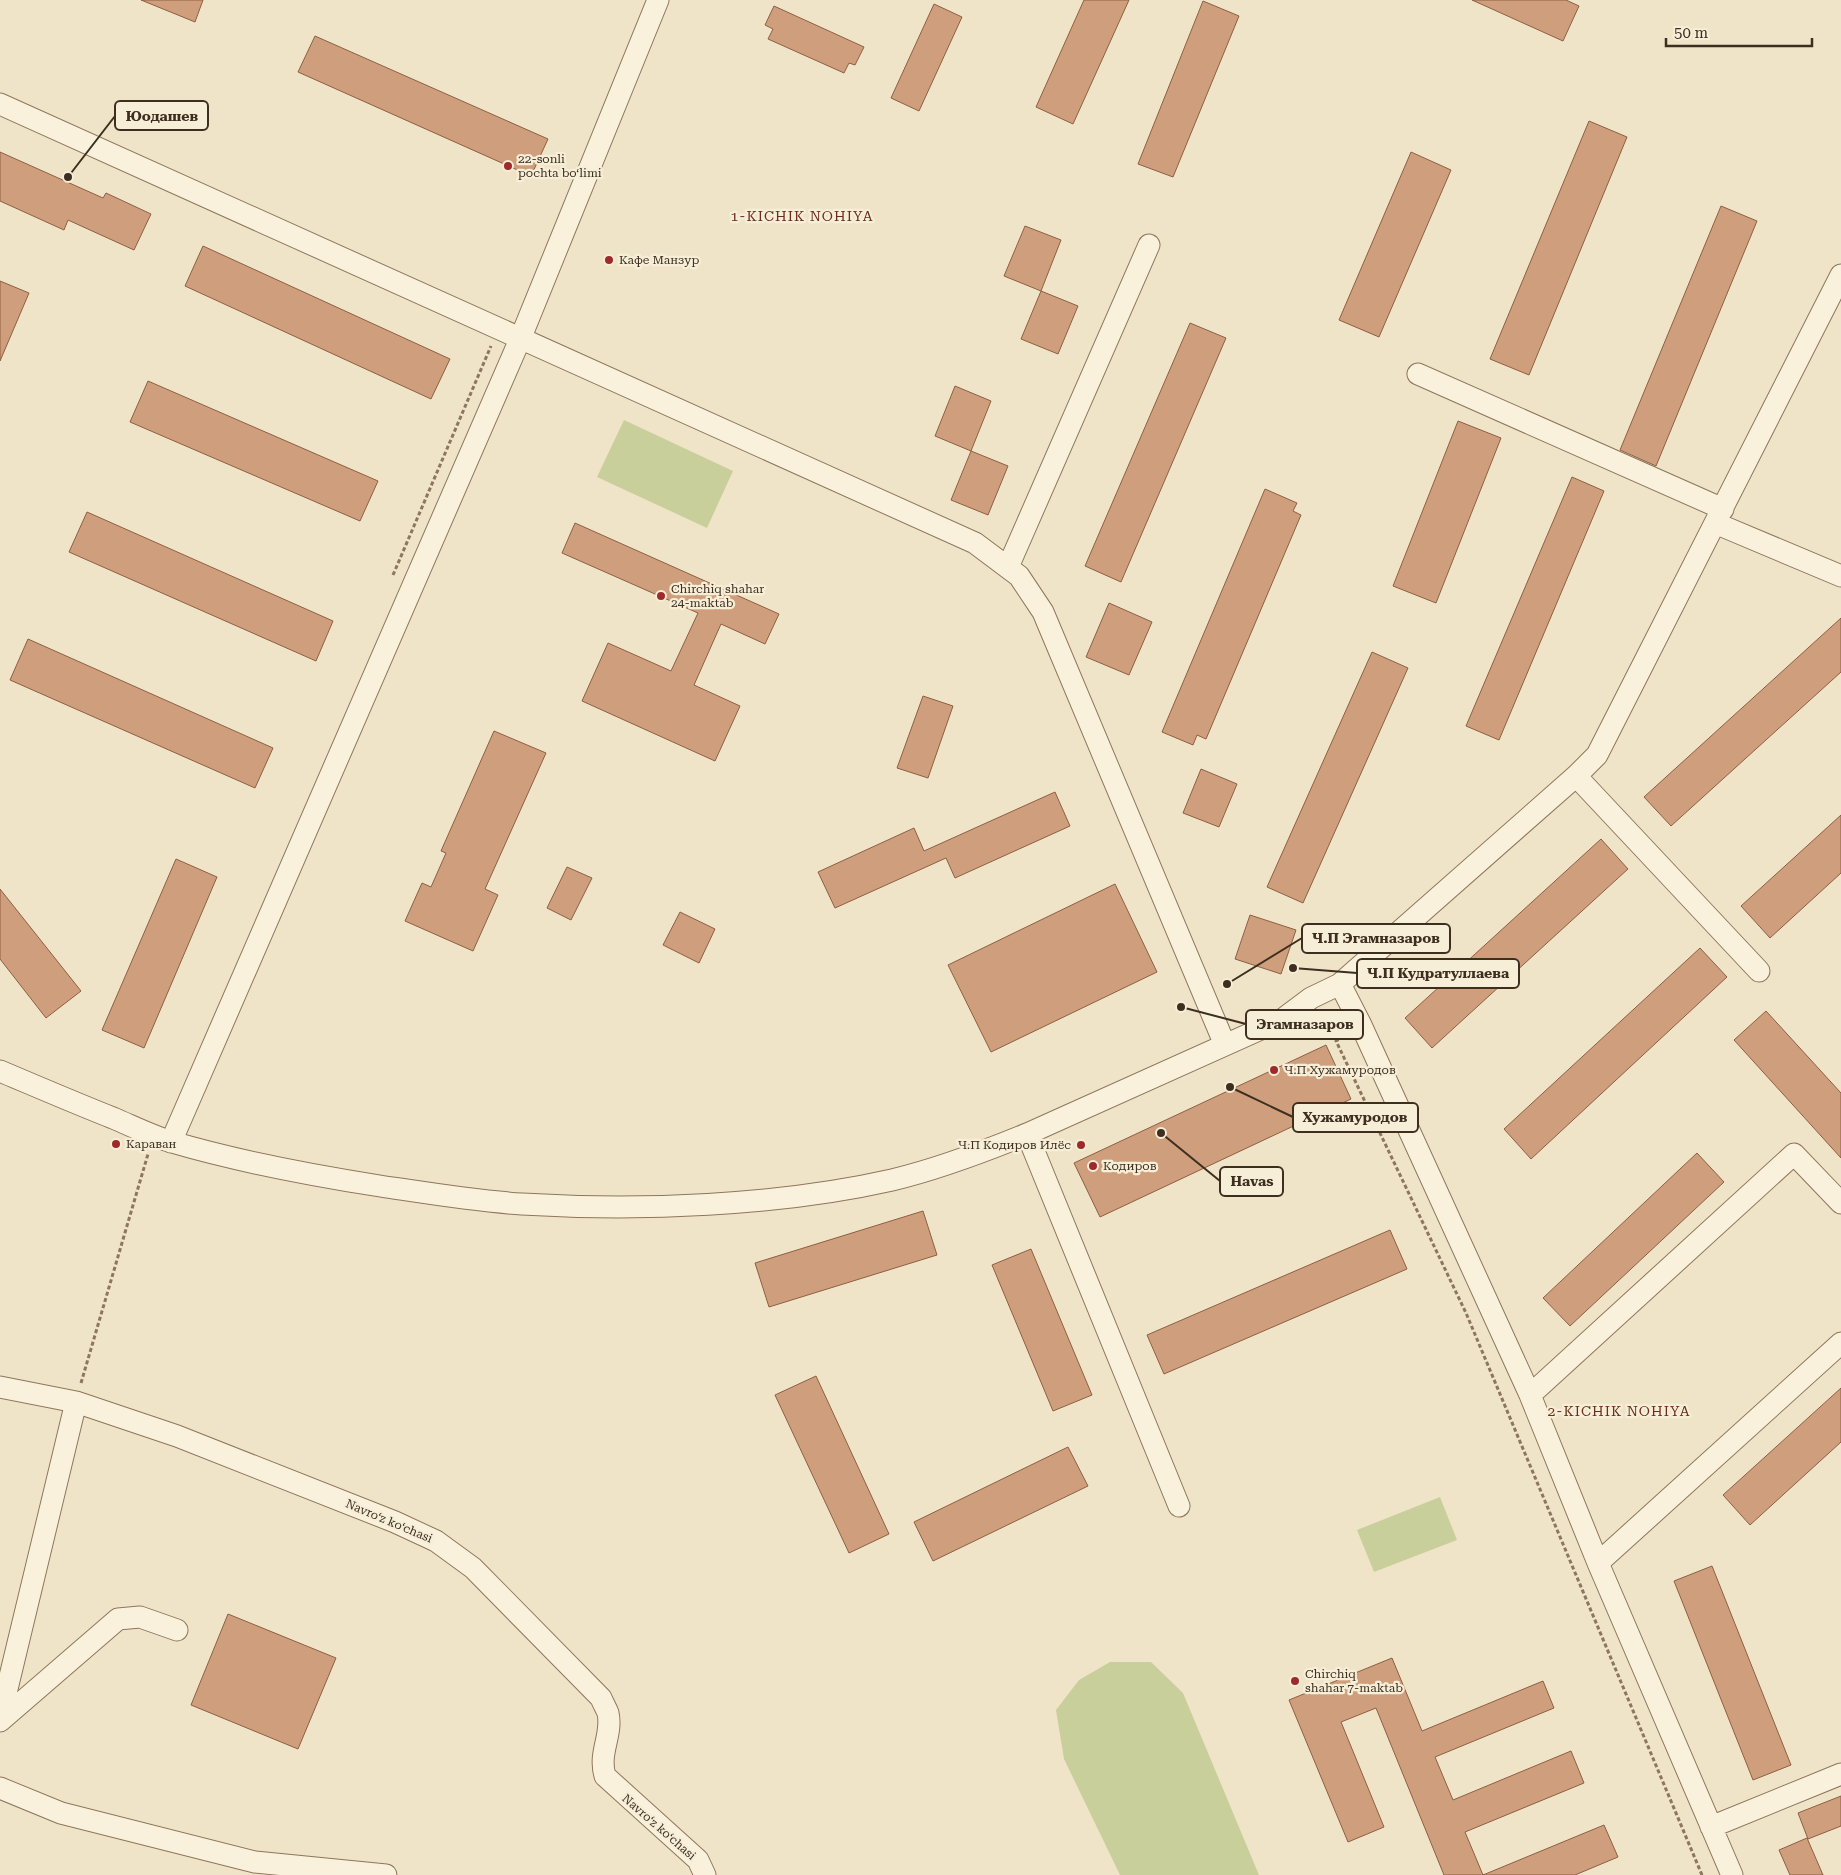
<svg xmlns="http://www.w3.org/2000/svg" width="1841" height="1875" font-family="'Roboto Serif',serif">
<rect width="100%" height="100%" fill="#f0e4c8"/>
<!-- green -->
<path fill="#c9cf9b" d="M624 420 733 471 707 528 597 477Z
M1440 1497 1457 1540 1374 1572 1357 1530Z
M1110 1662H1151L1183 1693 1259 1875H1120L1064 1759 1056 1710 1079 1680Z"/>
<!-- building -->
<path fill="#cf9f7d" stroke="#8d5f41" d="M141 0H203L195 22Z
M1084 0H1129L1073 124 1036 107Z
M1472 0H1566L1579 6 1563 41Z
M1203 1 1239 16 1173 177 1138 164Z
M934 4 962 17 919 111 891 98Z
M774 6 864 47 855 65 849 63 844 73 768 39 773 29 765 25Z
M315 36 548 139 531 176 298 72Z
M1589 121 1627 137 1529 375 1490 359Z
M0 152 103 198 106 193 151 214 134 250 68 220 64 230 0 201Z
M1411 152 1451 170 1379 337 1339 320Z
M1721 206 1757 221 1656 466 1620 450Z
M1025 226 1061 240 1041 291 1004 276Z
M203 246 450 359 431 399 185 286Z
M0 281 29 293 0 361Z
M1041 291 1078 306 1058 354 1021 339Z
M1190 323 1226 338 1121 582 1085 566Z
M148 381 378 481 360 521 130 422Z
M955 386 991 401 971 451 935 436Z
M1458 421 1501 438 1436 603 1393 586Z
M971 451 1008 466 988 515 951 500Z
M1572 477 1604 491 1499 740 1466 726Z
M1265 489 1297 503 1293 511 1301 515 1206 739 1197 735 1193 745 1162 732Z
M87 512 333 621 316 661 69 552Z
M575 523 779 614 765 644 721 624 694 685 740 706 715 761 582 701 608 643 671 671 698 613 562 553Z
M1109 603 1152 622 1129 675 1086 657Z
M1841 618V672L1671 826 1644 797Z
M28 639 273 748 255 788 10 680Z
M1372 652 1408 668 1303 903 1267 887Z
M923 696 953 706 928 778 897 768Z
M494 731 546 753 485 889 498 895 473 951 405 921 422 883 431 887 446 853 441 851Z
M1201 769 1237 784 1219 827 1183 813Z
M1055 792 1070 826 955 878 946 858 835 908 818 872 914 828 924 851Z
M1841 815V873L1770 938 1741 906Z
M1601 839 1628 869 1432 1048 1405 1018Z
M176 859 217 877 144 1048 102 1030Z
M567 867 592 878 571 920 547 908Z
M1115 884 1157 972 991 1052 948 965Z
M0 889 81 991 46 1018 0 959Z
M680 912 715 929 699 963 663 945Z
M1250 915 1296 930 1281 974 1235 959Z
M1700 948 1727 977 1531 1159 1504 1129Z
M1766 1011 1841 1093V1158L1734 1040Z
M1326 1045 1351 1099 1100 1217 1074 1163Z
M1697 1153 1724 1182 1570 1326 1543 1298Z
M923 1211 937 1255 769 1307 755 1263Z
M1390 1230 1407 1269 1164 1374 1147 1335Z
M1031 1249 1092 1395 1053 1411 992 1265Z
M816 1376 889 1534 849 1553 775 1395Z
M1841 1388V1442L1750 1525 1723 1495Z
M1068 1447 1088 1486 933 1561 914 1522Z
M1712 1566 1791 1765 1753 1780 1674 1581Z
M228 1614 336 1658 298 1749 191 1705Z
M1392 1658 1422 1731 1543 1681 1554 1708 1435 1757 1453 1800 1571 1751 1584 1783 1465 1832 1483 1875H1444L1376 1708 1341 1722 1384 1827 1348 1842 1289 1700Z
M1841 1796V1826L1808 1839 1798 1813Z
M1604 1825 1618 1857 1606 1862 1575 1875H1483Z
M1807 1838 1823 1875H1790L1779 1850Z"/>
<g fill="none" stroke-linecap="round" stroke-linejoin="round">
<!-- minor casing -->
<g stroke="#8d765c" stroke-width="23">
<path id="minor" d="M0 104 975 543 1019 576 1043 612 1225 1045
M1418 374 1723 509
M1715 523 1841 576
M1008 567 1149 245
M1576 776 1759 971
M1340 984 1361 1025 1530 1395 1598 1563 1732 1875
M0 1071C38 1087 75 1103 113 1118 132 1126 152 1136 172 1142 240 1162 310 1175 380 1186 427 1193 474 1201 522 1204 639 1211 777 1206 892 1180 938 1169 983 1152 1027 1134L1283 1019 1311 998 1340 984 1576 776 1597 755 1841 275
M1027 1134 1179 1506
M171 1142 521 337 658 0
M0 1387 76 1402 177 1436 395 1522 436 1541 473 1568 601 1698C603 1703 606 1708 608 1713 613 1735 598 1752 605 1776L698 1860 705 1875
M1530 1395 1794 1154 1841 1203
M1598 1563 1841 1343
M0 1718 76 1402
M0 1721 118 1619 140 1617 177 1630
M0 1788 61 1813 255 1862 386 1875
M1711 1827 1841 1774"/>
</g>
<!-- path -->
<path stroke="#8d765c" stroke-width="3" stroke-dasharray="4 2.5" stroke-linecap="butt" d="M393 575 491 346
M1344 1036 1336 1041 1466 1313 1702 1875
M81 1383 148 1154"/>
<!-- minor -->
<use href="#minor" stroke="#faf1dc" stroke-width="21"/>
</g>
<!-- markers -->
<g fill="#9e2a2b" stroke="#f7eed8" stroke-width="2">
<circle cx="508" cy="166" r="5"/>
<circle cx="609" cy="260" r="5"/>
<circle cx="661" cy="596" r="5"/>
<circle cx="1274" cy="1070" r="5"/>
<circle cx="116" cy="1144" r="5"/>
<circle cx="1081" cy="1145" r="5"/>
<circle cx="1093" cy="1166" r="5"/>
<circle cx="1295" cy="1681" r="5"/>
</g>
<g text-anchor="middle" stroke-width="4.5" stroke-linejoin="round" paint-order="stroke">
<!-- poi labels -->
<g font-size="12" fill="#3d2e20" stroke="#f7eed8" text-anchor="start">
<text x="518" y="163">22-sonli<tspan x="518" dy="14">pochta bo‘limi</tspan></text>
<text x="619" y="264">Кафе Манзур</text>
<text x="671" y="593">Chirchiq shahar<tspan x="671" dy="14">24-maktab</tspan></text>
<text x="1284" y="1074">Ч.П Хужамуродов</text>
<text x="126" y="1148">Караван</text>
<text x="1071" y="1149" text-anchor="end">Ч.П Кодиров Илёс</text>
<text x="1103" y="1170">Кодиров</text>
<text x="1305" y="1678">Chirchiq<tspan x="1305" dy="14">shahar 7-maktab</tspan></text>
</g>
<!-- street labels -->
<g font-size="12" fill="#3d2e20" stroke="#f7eed8">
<text transform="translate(389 1521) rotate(23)" y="4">Navro‘z ko‘chasi</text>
<text transform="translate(659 1827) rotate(41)" y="4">Navro‘z ko‘chasi</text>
</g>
<!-- neighbourhood labels -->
<g font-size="14" letter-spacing="1" fill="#6b2e1e" stroke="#f7eed8">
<text x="802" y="221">1-KICHIK NOHIYA</text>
<text x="1619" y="1416">2-KICHIK NOHIYA</text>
</g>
</g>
<!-- callouts -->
<path fill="none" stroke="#3d2e20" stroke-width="2" d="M68 177L115 116M1227 984L1302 938M1293 968L1357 973M1181 1007L1246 1024M1230 1087L1293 1117M1161 1133L1220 1181"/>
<g fill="#3d2e20" stroke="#f7eed8" stroke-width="2">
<circle cx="68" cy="177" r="5"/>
<circle cx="1227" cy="984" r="5"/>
<circle cx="1293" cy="968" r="5"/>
<circle cx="1181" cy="1007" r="5"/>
<circle cx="1230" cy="1087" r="5"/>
<circle cx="1161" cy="1133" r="5"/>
</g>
<g fill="#f7eed8" stroke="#3d2e20" stroke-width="2">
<rect x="115" y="101" width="93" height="29" rx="5"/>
<rect x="1302" y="924" width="148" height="29" rx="5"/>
<rect x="1357" y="959" width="162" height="29" rx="5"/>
<rect x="1246" y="1010" width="117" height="29" rx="5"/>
<rect x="1293" y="1103" width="125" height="29" rx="5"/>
<rect x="1220" y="1167" width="63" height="29" rx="5"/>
</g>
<g font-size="14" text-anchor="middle" font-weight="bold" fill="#3d2e20">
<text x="162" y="121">Юодашев</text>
<text x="1376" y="943">Ч.П Эгамназаров</text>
<text x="1438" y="978">Ч.П Кудратуллаева</text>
<text x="1305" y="1029">Эгамназаров</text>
<text x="1355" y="1122">Хужамуродов</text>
<text x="1252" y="1186">Havas</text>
</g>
<!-- scale -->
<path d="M1666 38v8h146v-8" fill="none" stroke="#3d2e20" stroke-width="2.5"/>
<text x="1674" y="38" font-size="15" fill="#3d2e20" stroke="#f7eed8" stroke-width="4" paint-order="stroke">50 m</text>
</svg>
